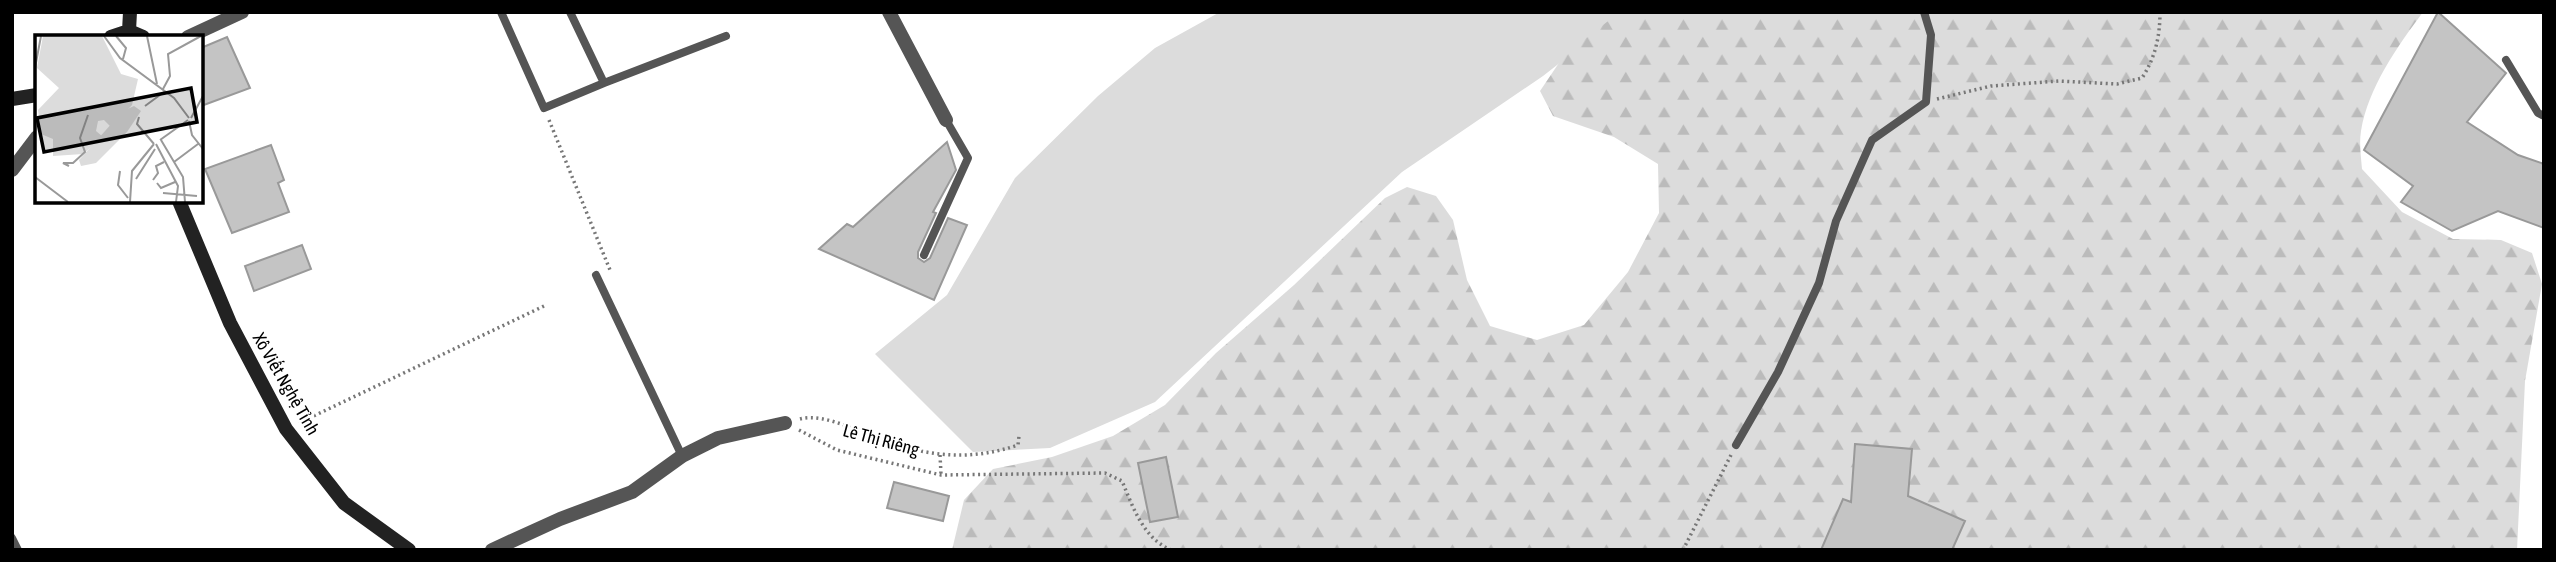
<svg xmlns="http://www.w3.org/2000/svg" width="2556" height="562" font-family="'Asap Condensed',sans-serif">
<defs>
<pattern id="forest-firs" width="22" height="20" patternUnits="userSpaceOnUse" patternTransform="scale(1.75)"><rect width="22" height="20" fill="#dcdcdc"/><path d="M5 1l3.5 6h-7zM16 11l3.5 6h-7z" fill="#bbb"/></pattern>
</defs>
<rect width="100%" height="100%" fill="#fff"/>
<!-- grass -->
<path fill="#dcdcdc" d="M1220 12H1625L1543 76 1402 172 1155 402 1050 448 973 452 875 354 947 295 1015 178 1098 96 1155 48Z"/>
<!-- forest -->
<path fill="url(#forest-firs)" d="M1620 12H2423C2397 47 2368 88 2361 131 2359 143 2361 157 2362 169L2402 212 2453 239 2501 240 2532 253 2542 284 2525 381 2517 550H952L964 500 993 469 1052 457 1113 436 1165 405 1216 353 1294 285 1385 198 1407 187 1436 196 1453 220 1467 280 1490 326 1537 340 1584 325 1628 272 1659 213 1658 164 1614 137 1553 116 1540 91 1565 54Z"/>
<!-- building -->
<path fill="#c4c4c4" stroke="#999" stroke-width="2" d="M2438 12 2506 73 2467 122 2518 155 2544 164V228L2498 211 2452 231 2401 202 2413 186 2364 150Z
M227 37 250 88 201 106V48Z
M947 142 956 170 933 212 936 213 918 252V258L924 262 930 258 948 218 967 225 934 300 819 249 847 224 853 227Z
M271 145 284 180 278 183 289 212 232 233 205 169Z
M302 245 311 269 254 291 245 266Z
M1855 444 1912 449 1908 496 1965 521 1952 550H1821L1843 499 1851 502Z
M1166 457 1178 517 1150 522 1138 463Z
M894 482 949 496 943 521 887 508Z"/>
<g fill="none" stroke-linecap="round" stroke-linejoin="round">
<!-- path -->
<path stroke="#777" stroke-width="3.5" stroke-dasharray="2 3.5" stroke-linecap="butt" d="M1937 99 1991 86 2059 81 2117 84 2142 78C2155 58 2160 37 2160 12
M549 120 610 270H608
M800 419C827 412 866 436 892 444 937 457 974 460 1018 445L1019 436
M299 423 544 306
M799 430 837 450 941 475 1105 473 1122 481C1133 507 1143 538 1171 550
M940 455 941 474
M1683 550 1731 455"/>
<!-- service -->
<path stroke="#555" stroke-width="8" d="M501 12 544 108 604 83 570 12
M2506 60 2538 113 2544 116
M604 83 726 36
M924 255 968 158 946 120
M596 275 682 456
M1736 445 1778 372 1819 283 1836 221 1872 140 1926 102 1931 35 1924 12
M12 538 18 550"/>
<!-- minor -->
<path stroke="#555" stroke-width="14" d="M889 12 946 120
M12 170 37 137
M492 550 560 519 632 492 682 456 718 438 785 423"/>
<!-- tertiary -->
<path stroke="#555" stroke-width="14" d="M188 37 242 12"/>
<!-- secondary -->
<path stroke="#222" stroke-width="14" d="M129 31 130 12
M111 37 129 31 143 37
M12 99 37 95
M179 201 230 323 286 429 344 503 409 550"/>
</g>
<g text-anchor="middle" stroke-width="6" stroke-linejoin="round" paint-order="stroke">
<!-- street labels -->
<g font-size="18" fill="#000" stroke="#fff">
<text transform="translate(286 384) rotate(60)" y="6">Xô Viết Nghệ Tỉnh</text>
<text transform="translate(881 440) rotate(15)" y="6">Lê Thị Riêng</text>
</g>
</g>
<!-- overview -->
<g transform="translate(35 35)">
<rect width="168" height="168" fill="#fff"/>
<path d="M99 71 106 76 92 97 61 128 46 131 44 125 88 76Z" fill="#dcdcdc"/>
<path d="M8 1H67L86 39 103 44 97 70 76 92 69 85 63 86 61 96 68 102 48 119 18 121V104L6 99 3 75 24 53 2 33Z" fill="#dcdcdc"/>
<path fill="none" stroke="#999" stroke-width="2" d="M69 1 85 23 139 63 154 83M81 1 91 13 88 24M112 1 122 49M0 33 6 1M128 54 135 41 133 19 166 1M110 71 129 57M104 82 102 89 119 109M156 83 168 61M154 86 157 100 168 114M125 105 153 85M126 105 148 142 150 167M121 109 143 151 141 167M139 127 163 109M34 131 28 128H38L50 117 45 103 53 80M85 136 83 150 93 163M0 142 33 167M101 144 120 114M118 145 123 138 121 131 129 127M122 148 126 153 140 147M128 158 162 161M95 167 97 136 119 109"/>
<path fill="#000" fill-opacity="0.15" stroke="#000" stroke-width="3.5" d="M156 53 162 87 9 117 2 83Z"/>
<rect width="168" height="168" fill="none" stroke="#000" stroke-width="3.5"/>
</g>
<!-- border -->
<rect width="2556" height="562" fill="none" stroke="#000000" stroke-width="28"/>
</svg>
